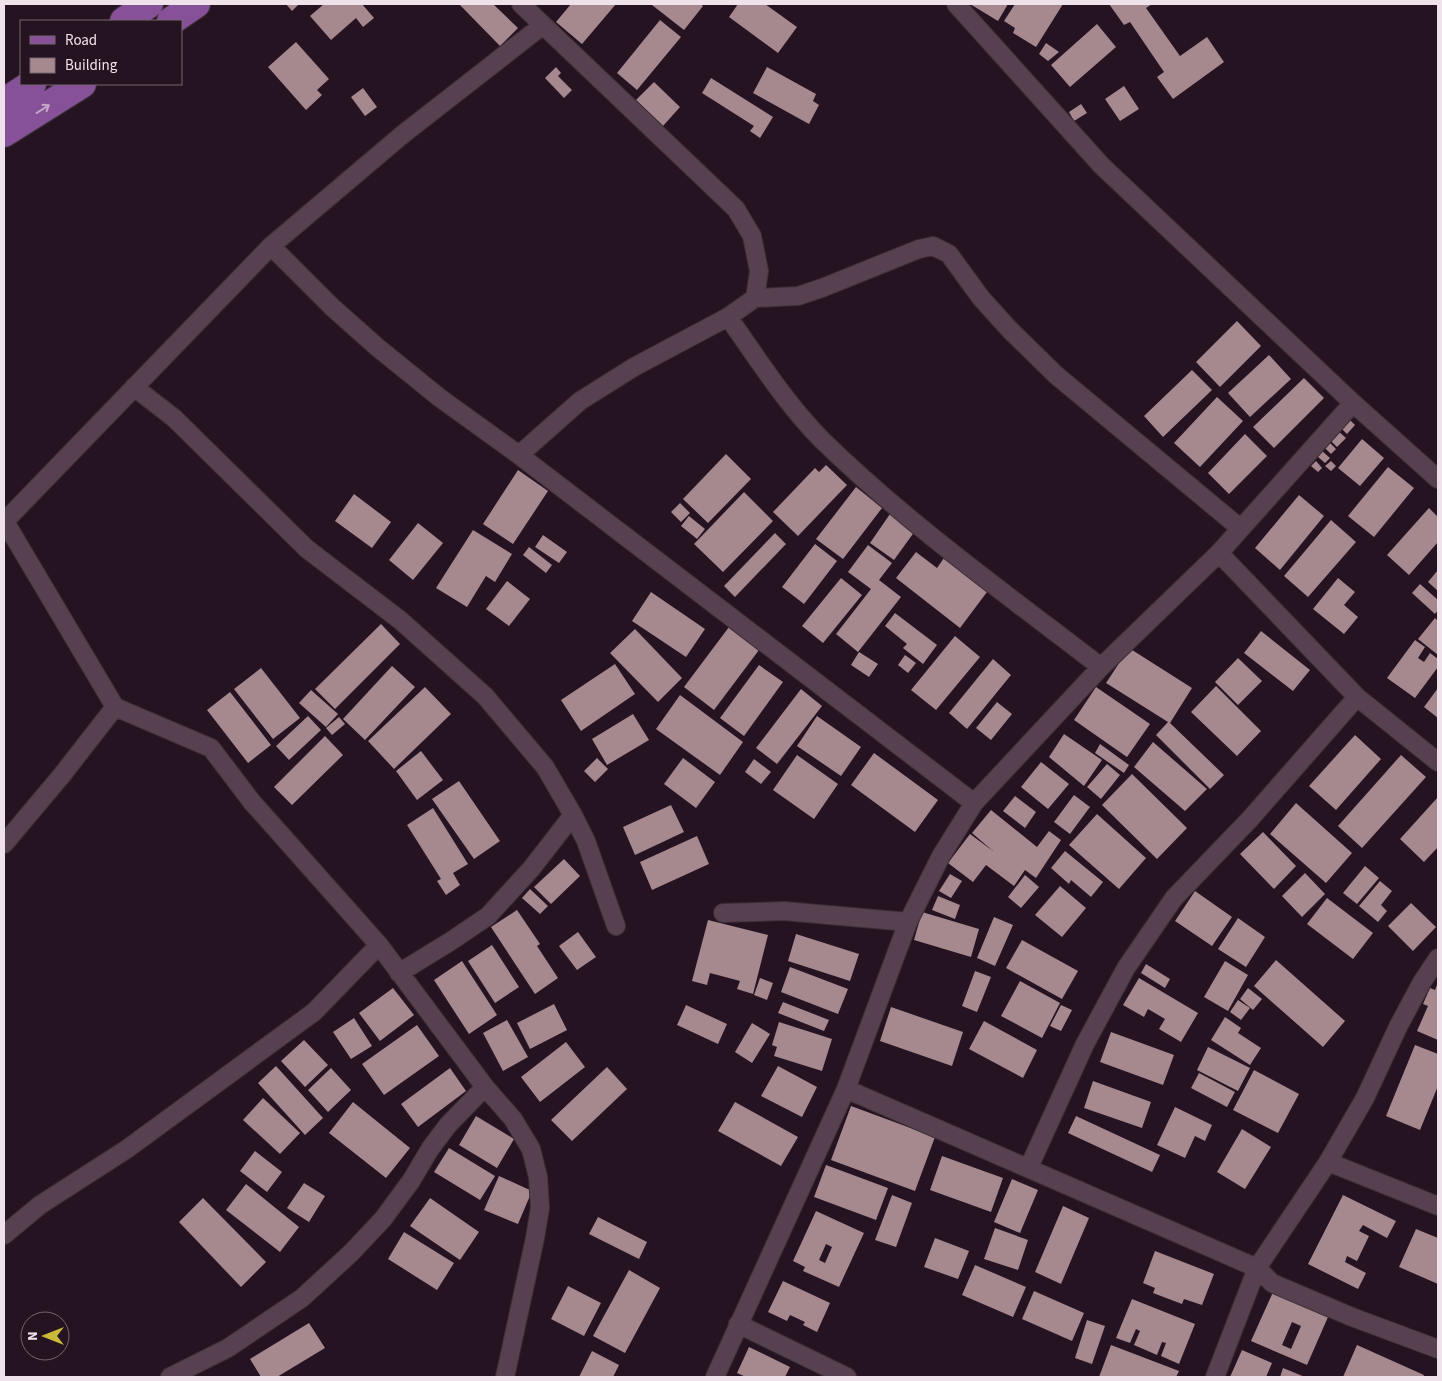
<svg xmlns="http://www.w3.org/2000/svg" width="1442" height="1381" font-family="'Source Sans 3',sans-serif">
<rect width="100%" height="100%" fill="#261321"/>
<!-- building -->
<path fill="#a6888f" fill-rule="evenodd" d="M286 4H299L292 11Z
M324 4H362L374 18 363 27 356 18 331 40 310 16Z
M459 4H493L518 28 500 46Z
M571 4H616L582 44 556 22Z
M653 4H700L703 6 684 30 652 5Z
M738 4H765L797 27 778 53 729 17Z
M970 4H1008L998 21Z
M1015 4H1063L1036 47 1013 33 1015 28 1004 21Z
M1109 4H1152L1146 8 1180 56 1207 37 1224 62 1173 99 1157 77 1164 72 1130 22 1124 25Z
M660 20 681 37 637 90 617 73Z
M1097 24 1116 47 1070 87 1051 65Z
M296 42 329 79 317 90 322 95 306 110 268 67Z
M1046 43 1059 52 1048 61 1039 54Z
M556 67 561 73 558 76 572 90 564 98 545 78Z
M767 67 816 94 813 101 819 105 809 124 753 93Z
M711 78 773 117 760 138 750 131 754 126 702 93Z
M654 82 680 107 663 126 636 100Z
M1124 86 1139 109 1120 121 1105 99Z
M363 88 377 107 365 116 351 97Z
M1081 104 1087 113 1074 121 1069 112Z
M1237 321 1261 346 1220 387 1196 362Z
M1269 355 1291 379 1250 417 1228 393Z
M1192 370 1212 390 1163 437 1144 416Z
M1304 378 1324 398 1274 448 1253 427Z
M1217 397 1243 421 1200 467 1174 443Z
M1348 418 1355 425 1347 434 1340 427Z
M1337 430 1346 438 1337 447 1329 439Z
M1245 434 1267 456 1229 494 1208 473Z
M1362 439 1384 458 1360 486 1338 468Z
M1328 441 1336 449 1331 454 1323 446Z
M1322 451 1330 458 1325 463 1317 456Z
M726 454 751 479 708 523 683 499Z
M1316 461 1322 468 1318 472 1311 466Z
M1331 461 1336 466 1331 471 1325 466Z
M826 465 847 485 798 536 773 512 815 468 819 472Z
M1388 467 1414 488 1374 537 1348 516Z
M518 470 548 491 513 544 483 524Z
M856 487 882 508 843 559 816 539Z
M744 492 773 521 723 572 694 544Z
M354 494 391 522 372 548 335 521Z
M1299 495 1324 516 1280 570 1255 548Z
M680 503 690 513 681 522 671 512Z
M1429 508 1438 517V542L1409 575 1387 555Z
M890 514 915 531 894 560 870 543Z
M689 516 705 529 697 539 681 526Z
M1331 520 1356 542 1308 597 1284 576Z
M418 523 443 543 413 580 389 560Z
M473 530 512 554 495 582 486 576 467 607 436 588Z
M775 533 786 544 735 597 724 586Z
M543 535 567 552 559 563 535 547Z
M815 544 837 561 804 604 782 587Z
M868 545 892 563 879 580 901 597 858 652 836 634 871 589 848 572Z
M529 547 552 565 546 573 523 555Z
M916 552 937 568 944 558 987 592 960 628 896 578Z
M1438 570V591L1428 582Z
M841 578 862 595 823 643 802 626Z
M1338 578 1355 592 1344 605 1358 617 1344 634 1313 609Z
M507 581 530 599 509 626 486 609Z
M1420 584 1438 600V610L1435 614 1412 593Z
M651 592 705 629 686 657 632 621Z
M895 613 937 645 923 664 903 648 907 644 885 626Z
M1435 618 1438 621V655L1418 639Z
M381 624 400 644 335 709 315 689Z
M729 627 759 650 714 710 684 687Z
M635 629 682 678 658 702 610 653Z
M1261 631 1310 670 1293 691 1244 653Z
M955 636 980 657 936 710 911 690Z
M1415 640 1425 647 1418 658 1424 662 1430 653 1438 659V667L1415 698 1387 678Z
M1129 648 1192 688 1170 723 1224 775 1210 789 1156 735 1168 722 1106 683Z
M859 652 878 664 869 677 851 665Z
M905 655 916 663 908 673 898 665Z
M1238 658 1262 681 1238 705 1215 682Z
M993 659 1011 675 967 729 949 713Z
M615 664 635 694 581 731 561 700Z
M759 665 783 682 744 736 720 718Z
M392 666 415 687 365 740 343 719Z
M261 668 300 718 273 739 234 689Z
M1216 686 1261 731 1237 756 1191 712Z
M425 687 451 714 394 769 368 741Z
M1096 687 1150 724 1127 757 1074 720Z
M1438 688V718L1424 707Z
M801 689 822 706 777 764 756 748Z
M311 690 338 714 326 727 299 703Z
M230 692 271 745 248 763 207 710Z
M680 695 743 742 720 775 656 729Z
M997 702 1012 714 991 740 976 728Z
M633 714 649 740 607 765 592 739Z
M308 716 321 730 289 760 276 746Z
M817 716 861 747 841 776 797 746Z
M339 717 345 724 332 735 326 728Z
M1064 734 1102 760 1084 786 1049 757Z
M1355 735 1381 759 1336 810 1309 786Z
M325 736 343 755 292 805 274 787Z
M1153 742 1207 789 1185 811 1134 767Z
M1100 744 1129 765 1124 773 1095 753Z
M421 751 443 780 417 800 396 771Z
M874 753 938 800 915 832 851 785Z
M797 755 838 784 814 819 773 790Z
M1401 755 1426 777 1362 848 1338 826Z
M597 758 608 769 595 782 584 771Z
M683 758 715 782 696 808 664 784Z
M754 759 771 772 761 784 745 772Z
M1041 762 1069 784 1048 809 1021 787Z
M1107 764 1120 775 1101 799 1087 787Z
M1132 774 1187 828 1157 859 1102 805Z
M459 781 500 841 474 859 432 799Z
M1074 795 1090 807 1070 834 1054 822Z
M1015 796 1036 812 1025 828 1003 811Z
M1438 797V847L1424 862 1400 839Z
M1296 803 1352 853 1326 883 1270 834Z
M671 805 684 832 635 855 623 827Z
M433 808 468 864 453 873 460 885 446 895 437 881 441 879 407 825Z
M991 810 1037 847 1049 831 1061 840 1036 878 1025 870 1014 886 986 865 973 882 948 863 970 834 993 851 972 833Z
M1097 814 1146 858 1119 889 1069 845Z
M1263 832 1296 866 1274 889 1240 854Z
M697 836 709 864 652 890 640 862Z
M1065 851 1103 882 1091 897 1071 880 1069 884 1051 868Z
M564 859 580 876 551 904 534 887Z
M1365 866 1379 878 1357 904 1343 893Z
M1305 873 1325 894 1302 917 1282 896Z
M950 874 962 881 951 898 939 891Z
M1025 875 1039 887 1021 908 1008 897Z
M1380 881 1392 891 1381 905 1387 911 1378 922 1359 906Z
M1060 886 1086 908 1062 937 1035 915Z
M530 889 548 906 540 914 522 898Z
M1195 891 1232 917 1212 946 1175 921Z
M938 896 960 905 955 919 932 910Z
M1327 898 1373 933 1353 959 1307 924Z
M1411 903 1436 927 1413 951 1388 926Z
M517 910 540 944 537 946 558 978 535 994 491 927Z
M922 912 979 929 971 957 914 940Z
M994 917 1013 925 995 966 977 958Z
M1238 918 1265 937 1246 967 1218 949Z
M708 920 768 935 753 994 737 989 740 981 710 973 707 985 692 981Z
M578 932 596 957 577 970 559 946Z
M796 934 859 954 850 981 788 961Z
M1022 940 1078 971 1062 999 1006 968Z
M492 945 519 987 495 1003 468 961Z
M1276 960 1345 1021 1323 1047 1254 986Z
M462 961 497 1015 469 1034 434 980Z
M1225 961 1248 975 1228 1011 1204 997Z
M1146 964 1170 979 1165 988 1141 973Z
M790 967 848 989 838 1014 781 992Z
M975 971 991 977 977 1012 962 1006Z
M760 978 773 983 767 1000 754 995Z
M1139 978 1198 1013 1181 1042 1159 1029 1165 1019 1148 1009 1144 1017 1123 1005Z
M1020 981 1060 1003 1042 1038 1001 1016Z
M1438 982V1040L1417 1031 1428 1006 1423 1004 1430 988 1435 990Z
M393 988 414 1015 380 1041 359 1013Z
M1248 988 1262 999 1253 1010 1240 999Z
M1238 1000 1250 1008 1241 1020 1230 1012Z
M783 1002 829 1020 824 1031 778 1013Z
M554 1004 567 1030 530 1049 517 1023Z
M686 1005 727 1024 718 1044 677 1025Z
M1061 1005 1072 1010 1061 1031 1050 1026Z
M891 1007 963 1032 952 1066 880 1041Z
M1225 1017 1241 1028 1238 1033 1261 1048 1250 1065 1211 1040Z
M354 1018 372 1046 351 1059 333 1032Z
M507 1020 528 1057 503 1071 483 1033Z
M984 1021 1037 1050 1023 1078 969 1049Z
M779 1022 832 1039 822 1071 774 1056 777 1047 772 1045Z
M752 1023 770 1034 752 1063 735 1052Z
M417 1025 439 1056 384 1095 362 1064Z
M1111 1032 1174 1055 1163 1085 1100 1062Z
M304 1040 328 1065 305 1087 281 1061Z
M566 1042 585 1067 540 1102 521 1077Z
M1415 1045 1438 1054V1086L1420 1130 1386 1116Z
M1208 1047 1250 1068 1238 1091 1197 1070Z
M276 1066 323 1118 305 1135 258 1083Z
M778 1066 817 1087 802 1117 761 1096Z
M607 1067 627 1089 572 1141 551 1120Z
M331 1068 351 1090 328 1112 308 1090Z
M450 1068 466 1091 418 1127 401 1104Z
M1254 1070 1299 1094 1278 1133 1233 1110Z
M1199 1073 1235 1092 1227 1107 1191 1088Z
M1093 1081 1151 1102 1142 1128 1084 1108Z
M263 1098 300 1133 280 1154 243 1120Z
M353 1102 410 1148 386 1178 329 1133Z
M735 1102 798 1137 781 1166 718 1131Z
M851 1106 935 1137 915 1191 831 1160Z
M1175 1107 1212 1125 1205 1141 1195 1136 1185 1158 1157 1145Z
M476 1116 514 1139 497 1168 459 1145Z
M1076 1116 1160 1155 1152 1172 1068 1133Z
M1242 1129 1271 1147 1245 1189 1217 1172Z
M449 1148 495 1176 480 1200 434 1172Z
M255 1151 282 1172 267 1192 240 1171Z
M942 1156 1003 1178 991 1212 930 1190Z
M826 1165 888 1188 876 1220 814 1197Z
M499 1176 532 1191 518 1224 484 1210Z
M1012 1179 1038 1190 1020 1233 994 1222Z
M304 1183 325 1196 309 1222 287 1208Z
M246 1184 299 1227 280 1252 226 1210Z
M892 1195 912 1203 896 1247 875 1240Z
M1343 1195 1396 1221 1387 1238 1363 1225 1359 1231 1369 1236 1357 1261 1347 1256 1345 1262 1366 1273 1358 1289 1308 1264Z
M203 1198 266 1262 241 1287 179 1222Z
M430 1198 479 1232 460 1260 410 1226Z
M1063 1206 1089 1218 1061 1284 1035 1272Z
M816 1211 864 1233 839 1287 803 1271 805 1267 793 1261ZM826 1244 832 1247 825 1263 819 1260Z
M598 1217 647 1242 639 1259 589 1234Z
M995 1228 1028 1240 1018 1270 984 1259Z
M1416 1229 1438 1238V1284L1399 1267Z
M404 1232 454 1263 437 1290 388 1259Z
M935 1238 969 1251 958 1279 924 1267Z
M1155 1251 1214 1274 1202 1305 1184 1299 1182 1304 1153 1293 1155 1288 1143 1283Z
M975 1265 1026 1287 1013 1317 962 1295Z
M629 1270 660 1288 625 1353 593 1336Z
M783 1281 830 1303 817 1332 803 1325 805 1322 790 1315 787 1321 768 1312Z
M568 1286 601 1303 584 1336 551 1319Z
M1034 1291 1084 1313 1072 1341 1022 1319Z
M1273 1292 1328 1317 1307 1365 1251 1341ZM1292 1322 1301 1326 1291 1349 1282 1345Z
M1132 1299 1195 1324 1179 1364 1161 1356 1166 1343 1162 1342 1157 1355 1134 1345 1140 1331 1136 1329 1130 1343 1116 1338Z
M1087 1320 1105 1326 1092 1364 1075 1358Z
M309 1323 325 1348 277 1377H261L250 1359Z
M1111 1345 1179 1371 1176 1377H1099Z
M1357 1345 1424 1375 1423 1377H1343Z
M749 1347 790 1367 785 1377H746L737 1373Z
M1242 1350 1272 1363 1266 1377H1230Z
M592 1351 619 1365 613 1377H579Z
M1283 1368 1305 1377H1280Z"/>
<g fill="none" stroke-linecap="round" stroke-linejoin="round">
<!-- street casing -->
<g stroke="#3b2f37" stroke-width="20">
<path id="street" d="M521 4 736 209 752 236 759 271 755 298
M956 4 1102 166 1353 403 1438 479
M271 246 332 307 377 347 440 398 519 455 974 803
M728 317C758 359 786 404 822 440 908 524 1006 594 1101 667
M134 387 174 418 307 549 400 620 485 696 545 767 573 815 586 841 616 926
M519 455 580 401 634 367 728 317 755 298 798 296 822 288 919 249 933 246 949 254 981 298 1010 330 1056 375 1240 528
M4 520 115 707 211 748 252 802 379 945 485 1087 513 1119 531 1149 538 1177 540 1208 535 1238 505 1377
M5 521 271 246 402 135 543 25
M1219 553 1357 697 1438 762
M4 844 62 775 115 707
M723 913 784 911 908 922
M399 973 451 941 488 916 531 869 573 815
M846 1089 1257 1268 1272 1283 1352 1317 1438 1349
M1328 1162 1438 1206
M1029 1167 1085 1044 1126 968 1174 898 1250 819 1357 697
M4 1235 40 1205 127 1149 314 1012 379 945
M738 1324 847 1377
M170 1377 228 1348 302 1298 351 1253 383 1219 411 1181 430 1149 448 1125 485 1087
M715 1377 846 1089 908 922 941 856 974 803 1101 667 1219 553 1353 403
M1215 1377 1257 1268 1328 1162 1365 1098 1398 1027 1422 982 1438 958"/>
</g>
<!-- primary casing -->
<g stroke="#3b2f37" stroke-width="30">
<path id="primary" d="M124 21 149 4
M171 21 196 4
M4 102 32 84
M4 133 82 84"/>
</g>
<!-- street -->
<use href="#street" stroke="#574150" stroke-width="18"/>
<!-- primary -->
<use href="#primary" stroke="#865199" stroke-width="28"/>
</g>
<!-- one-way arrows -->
<defs><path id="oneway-shaft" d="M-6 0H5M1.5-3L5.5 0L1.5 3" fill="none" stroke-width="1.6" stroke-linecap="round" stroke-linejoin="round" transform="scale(1.25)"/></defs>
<use stroke="#c5a8ca" href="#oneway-shaft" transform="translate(43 109) rotate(-32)"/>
<!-- border -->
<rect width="1442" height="1381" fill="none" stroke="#efe2ea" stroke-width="10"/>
<!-- legend -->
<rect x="20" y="20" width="162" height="65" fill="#261321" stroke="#766671"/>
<rect x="30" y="36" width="25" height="8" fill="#865199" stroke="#766671"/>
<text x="65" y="45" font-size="15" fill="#efe2ea">Road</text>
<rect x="30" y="58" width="25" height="15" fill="#a6888f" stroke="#766671"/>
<text x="65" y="70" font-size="15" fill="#efe2ea">Building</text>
<!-- north arrow -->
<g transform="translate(45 1336) rotate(270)"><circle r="24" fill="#261321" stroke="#766671"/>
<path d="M0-4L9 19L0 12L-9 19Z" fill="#caba39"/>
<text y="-8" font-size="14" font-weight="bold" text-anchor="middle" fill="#efe2ea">N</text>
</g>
</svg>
